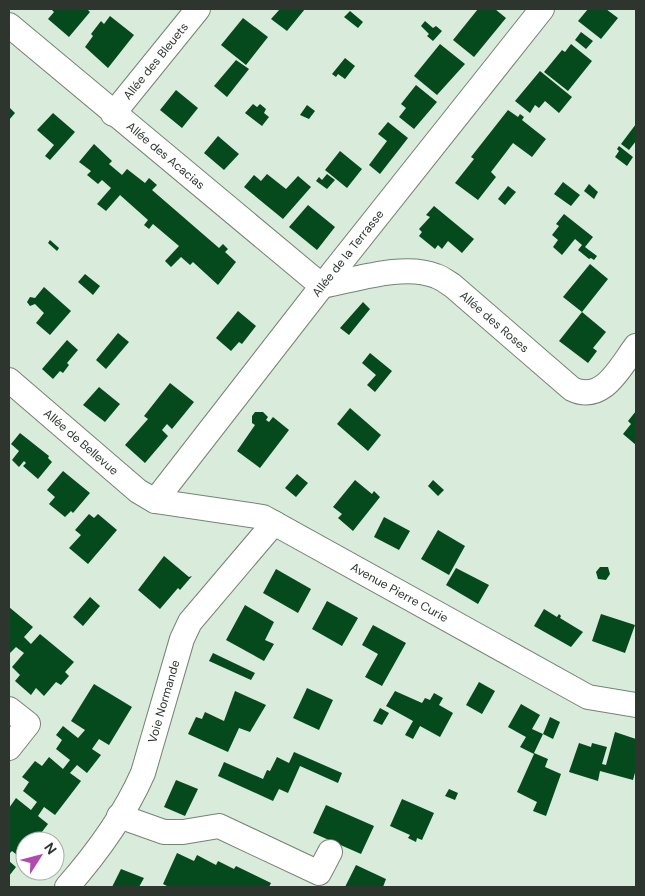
<svg xmlns="http://www.w3.org/2000/svg" width="645" height="896" font-family="'DM Sans',sans-serif">
<rect width="100%" height="100%" fill="#d9ebdb"/>
<!-- building -->
<path fill="#054a1c" d="M51 9H87L90 12 69 37 48 19 54 12Z
M280 9H305L287 31 271 19Z
M478 9H495L506 18 474 57 453 40Z
M588 9H606L618 18 601 39 578 21Z
M350 11 363 22 358 28 344 17Z
M110 16 134 35 108 68 85 47 93 36 91 34 101 21 104 24Z
M243 18 268 37 246 65 221 45Z
M425 21 433 28 436 26 442 31 433 41 427 36 429 34 421 26Z
M581 32 593 41 586 49 575 40Z
M440 44 465 64 437 95 414 76Z
M571 44 592 61 568 91 544 72 562 50 565 52Z
M345 58 355 66 345 79 338 74 336 77 332 74Z
M236 60 249 69 227 97 214 86Z
M540 71 572 97 559 113 545 101 539 108 535 105 530 113 515 101Z
M416 85 437 102 414 129 399 117 406 108 401 104Z
M176 90 198 108 182 128 160 110Z
M253 104 257 107 260 104 266 109 264 113 269 117 262 126 245 113Z
M307 105 315 111 309 119 300 115Z
M9 107 15 113 9 120Z
M508 110 518 117 520 114 524 117 522 120 546 139 532 157 513 143 491 172 496 177 478 200 455 183 474 159 471 157Z
M53 113 75 132 50 160 45 156 54 145 37 130Z
M388 122 408 138 380 174 369 165 387 141 378 134Z
M636 124V141L629 150 621 144Z
M218 136 239 154 224 170 204 153Z
M94 144 112 161 109 164 122 175 127 169 145 183 149 178 157 185 152 190 219 248 223 244 228 249 225 252 236 262 218 285 193 262 190 265 181 257 171 267 165 261 179 246 153 224 149 229 144 225 148 220 120 195 106 211 97 204 111 188 102 180 98 184 87 175 91 171 79 162Z
M619 146 633 157 627 166 615 157 619 151 617 149Z
M340 151 362 169 347 188 325 170Z
M267 174 286 189 298 176 311 187 283 219 244 187 254 175 261 181Z
M327 174 335 180 327 189 316 181 319 177 322 180Z
M563 182 580 195 571 206 554 194Z
M589 184 598 192 594 199 584 191Z
M508 186 516 192 505 205 498 199Z
M308 205 335 227 317 250 289 227Z
M434 206 474 239 462 253 448 241 442 249 438 245 435 249 419 236 422 232 419 229 430 217 426 215Z
M564 214 593 237 585 247 597 256 594 260 591 258 589 259 578 250 582 245 575 239 562 255 553 247 558 240 552 235 559 226 556 224Z
M50 240 59 248 57 251 48 243Z
M590 264 608 279 582 312 563 297Z
M85 274 100 286 93 295 78 282Z
M44 287 71 311 50 335 36 323 44 313 35 304 30 306 27 302 30 297 35 298Z
M363 302 370 309 349 335 340 328Z
M238 311 256 326 242 344 239 342 231 351 216 338Z
M582 312 606 332 593 348 597 351 588 363 559 341Z
M118 333 129 342 106 369 96 360Z
M67 340 78 350 67 363 69 365 63 373 60 371 53 379 42 369Z
M370 353 392 371 375 392 367 385 376 375 362 363Z
M170 383 194 402 172 429 167 424 162 430 168 436 145 463 125 445 148 419 144 416Z
M99 387 120 404 105 422 83 405Z
M350 408 381 435 368 451 337 424Z
M636 411V445L623 434 631 424 628 421Z
M255 412H263L268 417 266 420 269 422 273 417 289 430 260 468 237 451 255 425 252 423V416Z
M20 433 49 456 48 458 52 462 38 479 23 466 26 463 24 461 19 467 12 460 19 451 11 444Z
M63 471 90 493 73 513 71 511 65 517 49 504 55 497 47 490Z
M297 474 308 483 296 497 285 488Z
M355 480 372 494 374 491 380 497 353 531 338 518 342 514 333 507Z
M433 480 444 490 438 496 428 486Z
M89 514 94 518 98 514 117 530 88 564 69 548 81 535 75 530Z
M384 517 410 531 399 550 374 537Z
M438 530 465 546 449 575 421 559Z
M164 556 189 577 192 576 180 590 178 588 160 609 138 590Z
M600 567H608L610 574 606 580 598 579 596 572Z
M456 568 489 585 478 604 446 585Z
M276 569 311 589 298 613 263 593Z
M90 597 100 606 83 626 73 617Z
M327 601 358 618 342 646 312 629Z
M245 605 274 622 265 640 274 644 264 661 226 640Z
M9 607 33 627 24 637 31 644 40 634 74 662 65 672 69 676 61 685 56 682 44 696 36 688 31 695 15 681 20 675 12 667 24 653 16 647 9 654Z
M544 609 557 617 559 614 561 616 560 618 583 632 571 647 534 626Z
M601 614 635 625 625 653 592 641Z
M373 625 406 643 382 686 365 677 378 654 362 645Z
M213 653 255 673 251 680 209 661Z
M479 682 495 691 482 714 466 705Z
M94 684 132 707 109 745 99 739 92 749 101 755 87 773 77 765 70 773 81 781 55 815 44 807 38 816 48 824 35 841H25V854L22 859 12 851 9 854V808L16 798 31 810 37 802 23 791 29 782 22 777 35 761 42 766 49 757 63 769 70 760 56 749 62 740 56 735 63 726 78 738 85 730 71 721Z
M307 688 333 700 319 730 293 718Z
M235 691 266 705 250 732 239 728 228 752 188 734 196 717 202 719 205 712 224 721Z
M395 691 422 703 425 698 430 700 434 693 443 698 439 705 453 713 440 737 420 726 413 739 405 735 413 721 386 706Z
M521 704 540 715 532 729 543 734 534 753 548 759 545 767 561 774 546 816 533 811 537 802 517 792 534 754 520 747 526 737 508 727Z
M380 708 389 713 382 725 373 721Z
M550 717 560 722 553 739 543 734Z
M615 732 636 739V769L633 780 600 771 598 781 569 772 579 743 591 747 592 743 607 747 602 764 606 765Z
M294 752 342 773 338 783 300 766 288 793 279 789 273 801 218 776 224 762 263 779 267 770 270 771 277 757 289 763Z
M176 780 198 789 185 816 164 807Z
M449 789 458 793 455 800 445 796Z
M402 799 434 813 422 840 417 838 416 842 408 838 410 835 390 826Z
M326 805 374 826 361 854 313 833Z
M177 853 194 861 197 855 216 865 218 861 234 869 236 866 271 883 269 887H169L163 884Z
M9 861 16 867 9 876Z
M356 865 386 879 383 887H345Z
M121 869 144 878 139 887H112Z"/>
<g fill="none" stroke-linecap="round" stroke-linejoin="round">
<!-- minor casing -->
<g stroke="#738475" stroke-width="26">
<g id="minor">
<path id="s1" d="M9 25 322 286C355 280 404 263 436 276 442 278 447 282 453 286L572 389C603 404 620 367 636 346"/>
<path id="s2" d="M113 114 198 9"/>
<path id="s3" d="M9 380 138 491 155 501 263 517 588 697 636 705"/>
<path id="s4" d="M155 501 322 286 542 9"/>
<path d="M9 709 28 724 9 748"/>
<path d="M119 816 164 832H183L219 826 319 873 330 852"/>
<path id="s5" d="M67 887C96 854 125 814 143 773L182 639 190 622 274 523"/>
</g>
</g>
<!-- minor -->
<use href="#minor" stroke="#fff" stroke-width="24"/>
</g>
<g text-anchor="middle" stroke-width="5" stroke-linejoin="round" paint-order="stroke">
<!-- street labels -->
<g font-size="12" fill="#2e352f" stroke="#fff">
<text dy="4" stroke="none"><textPath href="#s2" startOffset="68">Allée des Bleuets</textPath></text>
<text dy="4" stroke="none"><textPath href="#s1" startOffset="204">Allée des Acacias</textPath></text>
<text dy="4" stroke="none"><textPath href="#s4" startOffset="314">Allée de la Terrasse</textPath></text>
<text dy="4" stroke="none"><textPath href="#s1" startOffset="598">Allée des Roses</textPath></text>
<text dy="4" stroke="none"><textPath href="#s3" startOffset="95">Allée de Bellevue</textPath></text>
<text dy="4" stroke="none"><textPath href="#s3" startOffset="455">Avenue Pierre Curie</textPath></text>
<text dy="4" stroke="none"><textPath href="#s5" startOffset="212">Voie Normande</textPath></text>
</g>
</g>
<!-- border -->
<rect width="645" height="896" fill="none" stroke="#2e352f" stroke-width="20"/>
<!-- north arrow -->
<g transform="translate(40 856) rotate(54)"><circle r="24" fill="#ffffff" stroke="#abaeac"/>
<path d="M0-4L9 19L0 12L-9 19Z" fill="#b04aae"/>
<text y="-8" font-size="14" font-weight="bold" text-anchor="middle" fill="#2e352f">N</text>
</g>
</svg>
